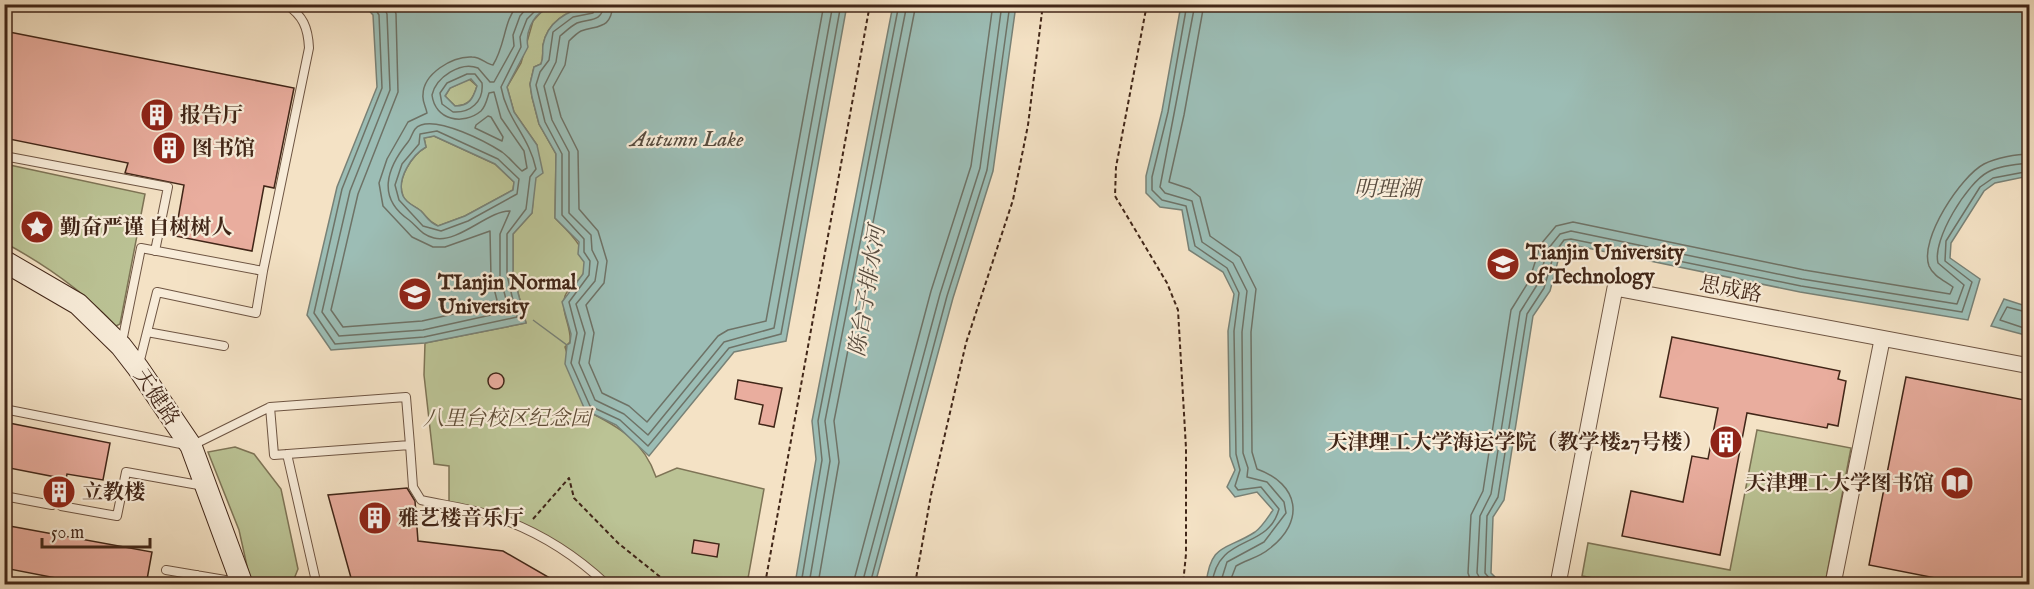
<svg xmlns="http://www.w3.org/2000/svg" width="2034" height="589" font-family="'IM FELL English','Noto Serif SC',serif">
<rect width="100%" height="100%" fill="#f4e2c5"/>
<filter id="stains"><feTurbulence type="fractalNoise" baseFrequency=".00333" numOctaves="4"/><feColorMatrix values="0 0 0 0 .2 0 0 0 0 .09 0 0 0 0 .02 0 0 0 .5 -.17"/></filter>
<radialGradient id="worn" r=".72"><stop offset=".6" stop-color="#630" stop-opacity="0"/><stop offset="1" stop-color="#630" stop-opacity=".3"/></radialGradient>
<!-- green -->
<path fill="#bbc395" stroke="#7e7456" stroke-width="1.5" d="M564 5H591L589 8C567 9 547 23 543 45 542 52 544 57 541 64L534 67 530 84 532 97 539 124 556 154 555 218C567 230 594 254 583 274 579 282 568 287 565 296 560 312 572 327 570 342L565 347 585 410C618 426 644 441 656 477L677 468 764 489 747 584H606L585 565 525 529 449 507V466L434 464 424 375 425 343 526 323 513 274V234L532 213 537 145 514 112 507 87 521 63 533 21 543 10Z
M469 79 477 86C473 99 469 106 455 106L445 96 450 88Z
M434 136 495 164 514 182 513 190 465 216 438 226C428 221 428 218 421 211 415 206 406 204 403 196 396 179 412 155 426 147L424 138Z
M5 164 145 194 120 324 116 326C84 292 46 265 5 243Z
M1757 430 1851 448 1825 584H1627L1582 576 1588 543 1730 570Z
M235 447 254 454 281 489 298 569 292 584H251L239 530 208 452Z"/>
<!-- water -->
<path fill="#9cbdb5" stroke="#788176" stroke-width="1.5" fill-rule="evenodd" d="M364 5H564C558 8 551 7 545 10 532 16 525 34 528 47L507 87 514 112 537 145 543 173 536 178 532 213 513 234V274L526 323 425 343 331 350 307 315 337 187 377 87 373 15ZM471 79 477 86C473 99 469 106 455 106L445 96 450 88ZM434 136 495 164 514 182 513 190 465 216 438 226C428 222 428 218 421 211 415 206 407 204 403 196 396 179 412 155 426 147L424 138Z
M591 5H847L786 341 734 352 649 456 616 425 585 410 565 364 567 345 533 320 567 345 570 343 571 334 562 302 583 274 584 262 578 254 579 242 555 218 556 154 539 124 532 97 530 84 534 67 541 64C544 57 542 52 543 45 547 23 567 9 589 8Z
M893 5H1016L993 171 953 298 875 584H795L816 459 812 421Z
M1181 5H2029V176L1995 183 1984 191 1951 243 1950 258 1980 279 1968 320 1800 292 1568 244 1559 257 1550 291 1533 316 1504 500 1493 517 1491 573 1502 584H1206C1211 542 1226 551 1255 532 1262 527 1268 517 1273 510L1257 492 1235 497 1227 487 1235 470 1230 456 1228 331 1234 294 1223 272 1189 250 1182 210 1160 207 1146 193V176L1162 111Z
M2004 299 2029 307V336L1991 326Z"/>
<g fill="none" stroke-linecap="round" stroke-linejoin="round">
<!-- shore -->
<path stroke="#6e7266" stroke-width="1.5" d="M372 4 379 15 382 88 342 189 314 313 335 344 424 337 517 317 507 275V234L526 209 530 177 536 169C529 136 507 120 501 87L521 47 520 37 527 19 542 4
M382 4 387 14 390 90 350 191 322 312 339 336 423 330 509 311 500 276V234L510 211C489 210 458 244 434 238 421 235 418 227 409 220 377 198 386 169 408 142 413 136 412 128 421 125 440 118 485 141 502 152 509 157 515 165 522 171L527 168 524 151 501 118 494 92 489 93C487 99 486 106 481 111 463 126 435 120 432 95 436 77 461 61 478 68L490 82H494L514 46 513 35 520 16 530 4
M393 4 396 14 398 92 358 194 331 310 343 327 422 321 498 304 491 277 490 231 445 247H433L412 237 383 206 379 183 387 159 408 122 427 113C426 107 422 101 423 95 423 74 452 56 472 57 481 57 486 64 493 65 506 44 503 22 518 4
M596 4 593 13 573 17 553 32 549 60 540 72 536 85 545 122 562 154V215L584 239V252L590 261 589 275 569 302 577 333 571 363 590 406 620 420 648 446 729 348 781 334 841 4
M604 4C602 23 590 18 577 23 571 26 565 32 560 36L556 62 544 86 552 120 569 152V213L591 235 592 250 598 262 595 281 576 304 585 333 579 363 595 400 624 414 648 435 724 342 774 328 833 4
M613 4C611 30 598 25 581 31 577 33 572 38 569 41L565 65 553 87 561 117 578 151 579 209 598 231 607 261 604 283 586 305 594 333 589 363 602 393 629 406 647 422 718 336 728 330 766 321 824 4
M1187 4 1168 112 1152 177V190L1162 200 1186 206 1195 246 1227 268 1239 293 1234 331 1236 454 1240 470 1235 486 1238 490 1261 487 1279 509C1268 551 1218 533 1212 584
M1195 4 1160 187 1165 193 1192 201 1202 242 1233 263 1247 291 1242 332 1243 453 1248 468 1247 477 1267 482 1284 502 1286 513 1264 542 1227 562 1220 584
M1204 4 1184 115 1169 182 1190 189 1200 197 1210 236 1240 257 1256 289 1251 332 1252 452 1257 469C1299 484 1306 521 1269 549 1260 557 1246 560 1236 566L1229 584
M467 74H475L482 83C484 102 470 113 453 112L442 104 440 93 447 83Z
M488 116 491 117 503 137 502 141 475 128 476 125Z
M437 131 498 159 519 179 517 194 468 221 441 231 423 226 399 200 395 185 402 164 419 144 420 134Z
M2030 313 2007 307 2000 320 2030 330
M801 584 822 460 818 421 899 4
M809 584 830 461 825 421 907 4
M818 584 839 462 834 421 916 4
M853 584 931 291 971 166 993 4
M862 584 940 294 980 168 1002 4
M870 584 947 296 987 170 1010 4
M1472 584 1468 573 1471 515 1483 491 1511 310 1529 281 1541 244 1556 226 1573 222 1804 270 1950 294 1953 287C1945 281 1933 276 1929 266 1919 239 1961 176 1984 164 1996 158 2016 154 2030 154
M1483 584 1477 573 1480 516 1491 494 1520 312 1537 285 1548 249 1560 234 1571 231 1802 279 1957 304 1964 285 1938 263C1932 240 1967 183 1988 172 1998 166 2018 164 2030 163
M1494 584 1485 573 1487 516 1498 497 1527 314 1544 288 1554 254 1564 240 1571 239 1801 286 1962 312 1972 282 1945 261 1946 241 1980 187 1993 178 2030 171"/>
</g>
<!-- building -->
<path fill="#e9ad9e" stroke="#412618" stroke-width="1.5" d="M4 31 294 88 274 188 264 186 252 251 175 236 184 185 125 173 128 163 4 138Z
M1672 337 1840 371 1838 379 1846 381 1838 426 1828 424 1827 428 1747 413 1720 555 1622 536 1631 491 1683 502 1692 456 1708 459 1718 408 1660 397Z
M488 381a8 8 0 1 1 16 0a8 8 0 1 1-16 0Z
M1906 377 2030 401V585H1971L1869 565Z
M738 380 782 388 774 427 759 424 763 405 735 399Z
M4 422 110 443 103 480 67 474 66 479 4 467Z
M407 488 415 501 418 541 503 551 562 585H353L328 495Z
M4 525 152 552 146 585H92L4 568Z
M694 540 719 544 717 557 692 553Z"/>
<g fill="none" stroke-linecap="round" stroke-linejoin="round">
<!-- lane casing -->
<g stroke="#6e5543" stroke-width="10">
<path id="lane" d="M4 156 168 187 155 251
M147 332 224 346
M122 342 141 248 263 271 309 48C308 27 303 16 286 4
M139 364 157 292 256 313 263 271
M4 409 191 446 270 407 406 397 410 445 274 455 270 407
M410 445 413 487 421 500C444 505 468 508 490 515 534 529 573 553 606 584
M287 454 315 577
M4 496 52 505
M61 506 117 516 126 472 204 486
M166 570 237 582
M195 584 197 575"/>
</g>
<!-- street casing -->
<g stroke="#6e5543" stroke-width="17">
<path id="street" d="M1558 584 1615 288 2030 366
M1833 584 1882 340"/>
</g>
<!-- secondary casing -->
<g stroke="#412618" stroke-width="23">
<path id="secondary" d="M4 261 78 304 121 346 138 368 191 446 242 584"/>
</g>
<!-- path -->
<path stroke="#412618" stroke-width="2" stroke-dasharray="4.5 3" stroke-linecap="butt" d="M1147 4 1116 167 1115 196 1167 283 1178 310 1186 448V554L1183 584
M533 519 569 478 574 498 618 543 669 584
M765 584 870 4
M915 584 931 495 966 343 1013 200 1028 125 1043 4"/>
<!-- lane -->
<use href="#lane" stroke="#f8ecd9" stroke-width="8"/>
<!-- street -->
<use href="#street" stroke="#f8ecd9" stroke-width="15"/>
<!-- secondary -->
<use href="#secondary" stroke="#f8ecd9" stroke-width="21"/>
</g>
<!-- icons -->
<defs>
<g id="building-disc" transform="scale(1.725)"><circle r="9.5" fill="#8f2418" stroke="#f8ecd9"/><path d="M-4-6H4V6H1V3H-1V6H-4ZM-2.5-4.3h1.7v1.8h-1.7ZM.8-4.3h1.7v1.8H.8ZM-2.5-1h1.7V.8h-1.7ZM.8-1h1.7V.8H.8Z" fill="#fff"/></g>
<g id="sight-disc" transform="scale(1.725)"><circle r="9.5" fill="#8f2418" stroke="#f8ecd9"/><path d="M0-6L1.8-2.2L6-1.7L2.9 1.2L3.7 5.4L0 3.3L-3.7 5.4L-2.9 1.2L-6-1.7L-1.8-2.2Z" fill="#fff"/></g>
<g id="university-disc" transform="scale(1.725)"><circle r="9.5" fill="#8f2418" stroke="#f8ecd9"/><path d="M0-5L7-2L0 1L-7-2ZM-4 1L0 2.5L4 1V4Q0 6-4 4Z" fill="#fff"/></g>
<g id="library-disc" transform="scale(1.725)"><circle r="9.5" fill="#8f2418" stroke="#f8ecd9"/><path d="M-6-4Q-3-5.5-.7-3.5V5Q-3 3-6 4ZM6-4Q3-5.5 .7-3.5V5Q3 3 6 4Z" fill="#fff"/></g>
</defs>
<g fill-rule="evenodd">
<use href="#building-disc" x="157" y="115"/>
<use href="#building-disc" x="169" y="148"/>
<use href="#sight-disc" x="37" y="227"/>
<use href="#university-disc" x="1503" y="264"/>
<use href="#university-disc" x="415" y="294"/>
<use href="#building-disc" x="1726" y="442"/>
<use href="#library-disc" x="1957" y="483"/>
<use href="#building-disc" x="59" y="492"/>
<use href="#building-disc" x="375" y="518"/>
</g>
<g text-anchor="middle" stroke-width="4.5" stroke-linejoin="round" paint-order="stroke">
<!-- poi labels -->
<g font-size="21" font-weight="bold" fill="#412618" stroke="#f8ecd9" text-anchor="start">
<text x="180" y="122">报告厅</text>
<text x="192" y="155">图书馆</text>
<text x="60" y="234">勤奋严谨 自树树人</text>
<text x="1526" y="259">Tianjin University<tspan x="1526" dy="24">of Technology</tspan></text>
<text x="438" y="289">TIanjin Normal<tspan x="438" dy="24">University</tspan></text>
<text x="1703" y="449" text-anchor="end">天津理工大学海运学院（教学楼27号楼）</text>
<text x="1934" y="490" text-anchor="end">天津理工大学图书馆</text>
<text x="82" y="499">立教楼</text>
<text x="398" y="525">雅艺楼音乐厅</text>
</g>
<!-- street labels -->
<g font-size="21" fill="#412618" stroke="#f8ecd9">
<text transform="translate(1731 289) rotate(11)" y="7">思成路</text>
<text transform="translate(157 397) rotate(56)" y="7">天健路</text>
</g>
<!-- park labels -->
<g font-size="21" font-style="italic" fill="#604d37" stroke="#f8ecd9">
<text x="507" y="425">八里台校区纪念园</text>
</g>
<!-- water labels -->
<g font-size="22" font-style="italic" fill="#584c3f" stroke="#f8ecd9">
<text x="687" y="146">Autumn Lake</text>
<text x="1387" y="196">明理湖</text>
<text transform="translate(866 291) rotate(-81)" y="8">陈台子排水河</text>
</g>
</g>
<!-- margin -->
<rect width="2034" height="589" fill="none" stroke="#f4e2c5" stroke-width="24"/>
<rect x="6" y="6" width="2022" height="577" fill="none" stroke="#412618" stroke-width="3"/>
<rect x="12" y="12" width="2010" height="565" fill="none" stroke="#412618" stroke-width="1.5"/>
<!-- scale -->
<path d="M42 538v9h108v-9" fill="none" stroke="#412618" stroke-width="3"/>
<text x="51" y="538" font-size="18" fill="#412618" stroke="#f8ecd9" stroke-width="4.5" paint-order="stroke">50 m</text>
<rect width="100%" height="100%" filter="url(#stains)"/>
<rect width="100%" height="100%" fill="url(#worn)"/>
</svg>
